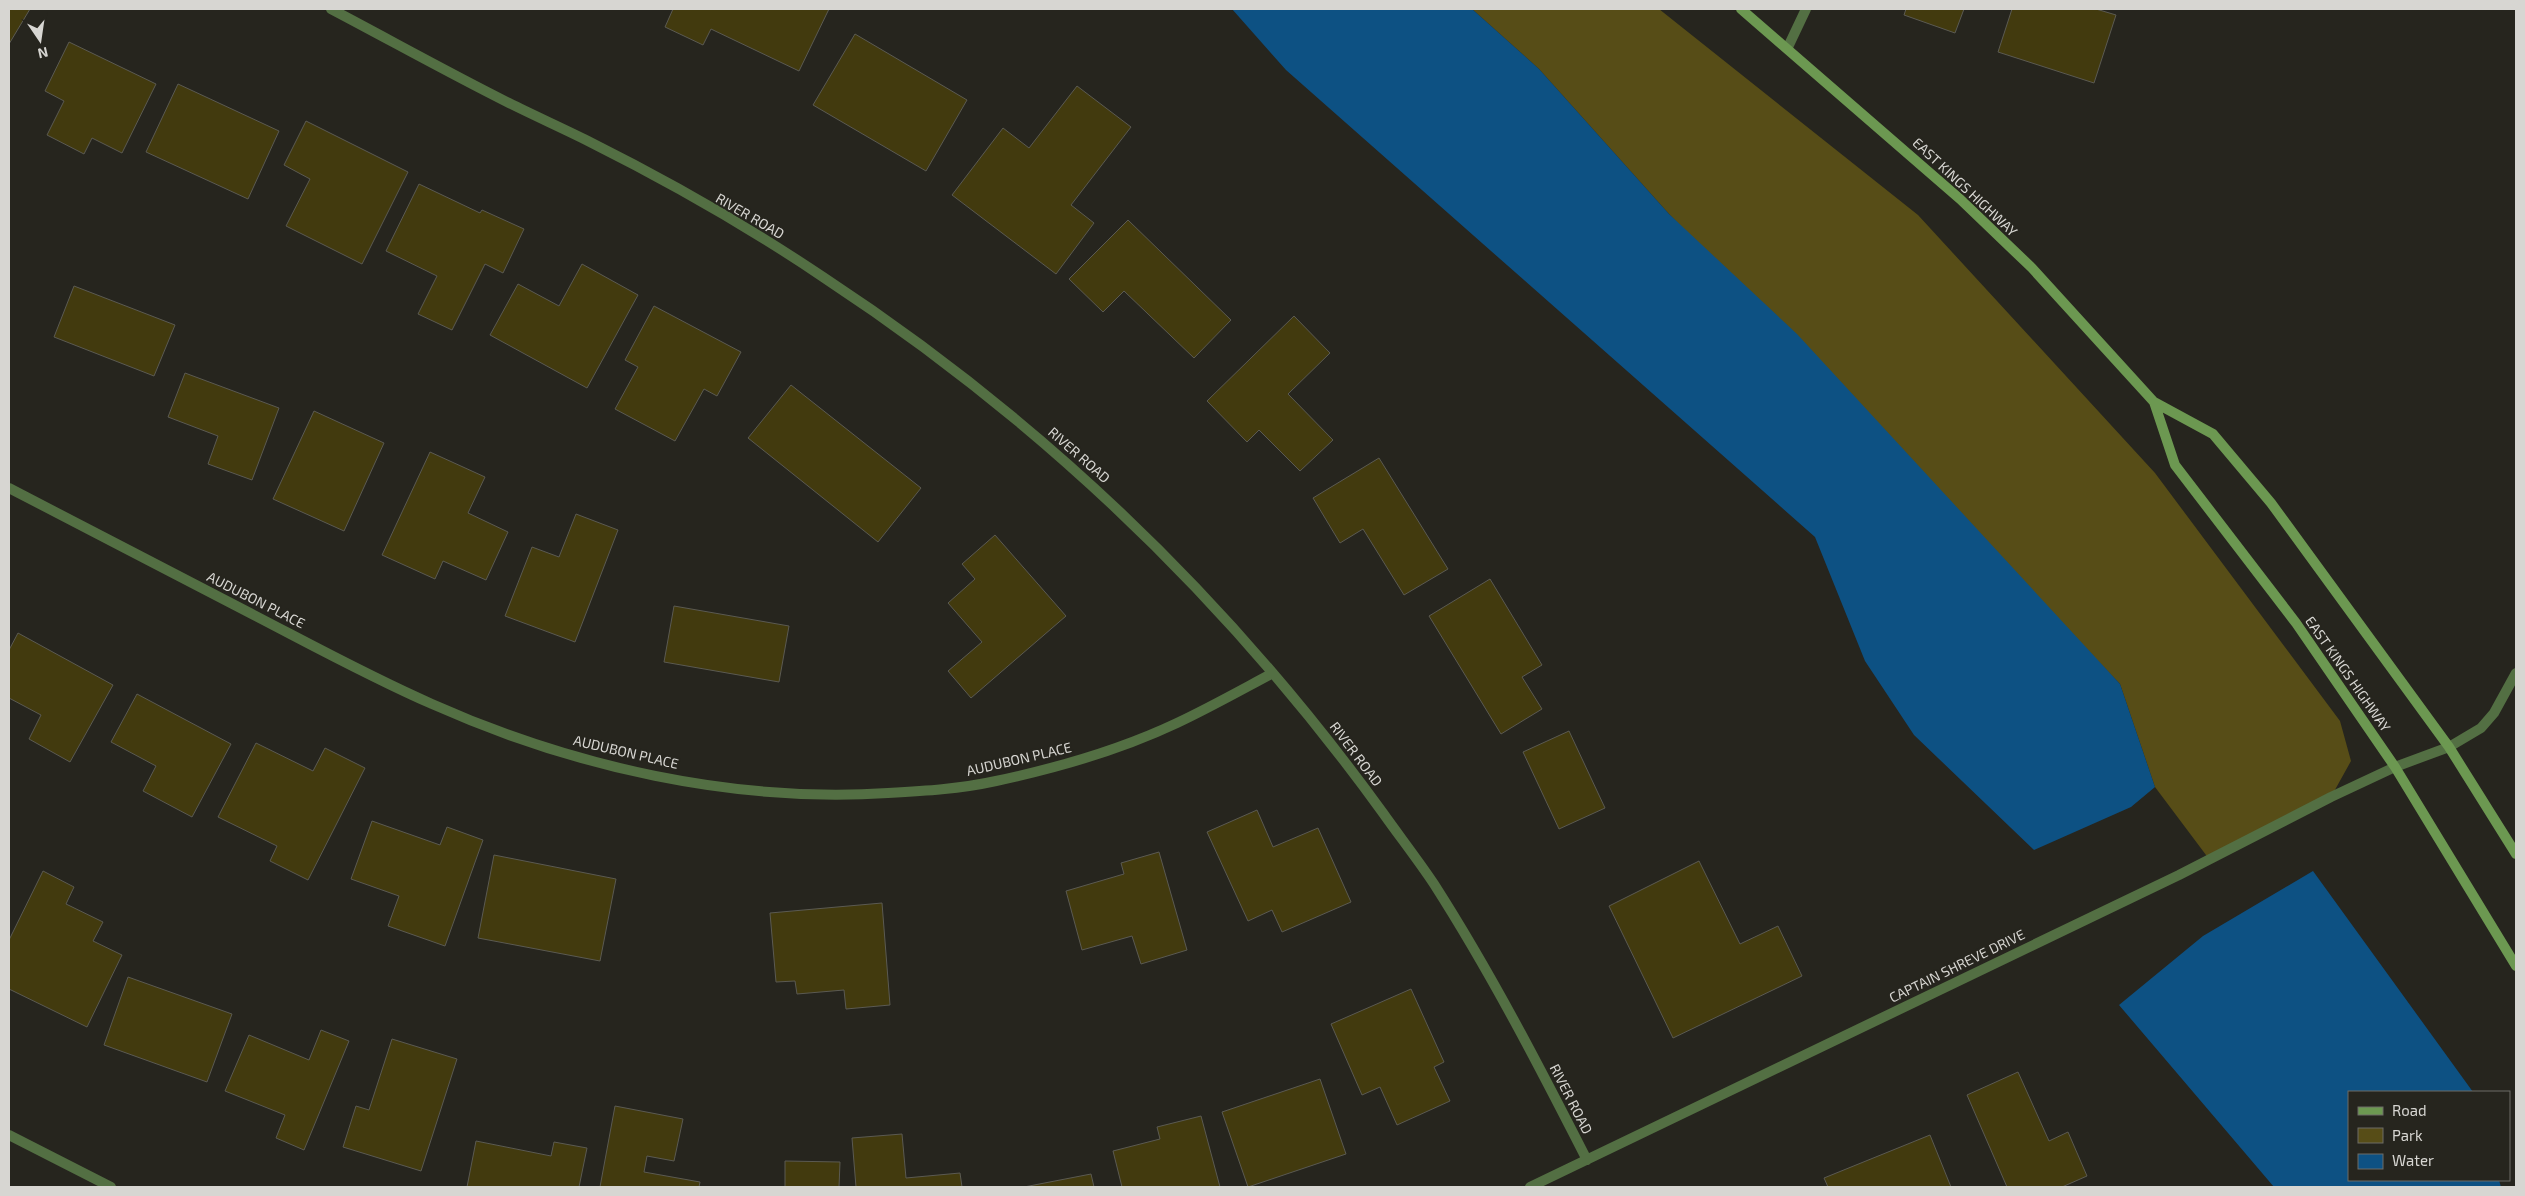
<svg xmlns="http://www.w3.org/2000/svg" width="2525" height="1196" font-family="'Exo 2',sans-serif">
<rect width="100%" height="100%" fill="#26251e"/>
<!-- green -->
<path fill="#574d17" d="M1472 9H1659L1918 215 2155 473 2340 721 2351 761 2331 797 2209 859 2155 787 2120 684 1669 214 1539 69Z"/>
<!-- water -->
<path fill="#0d5183" d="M1232 9H1472L1539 69 1669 214 1797 334 2120 684 2155 787 2131 807 2034 850 1914 735 1865 661 1815 537 1286 70Z
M2313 871 2473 1092H2349V1180H2499L2501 1187H2274L2119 1005 2203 936Z"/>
<!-- building -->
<path fill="#423a0e" stroke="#5b5a52" d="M9 9H30L9 44Z
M673 9H829L799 71 711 29 703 45 665 27Z
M1906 9H1964L1955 33 1904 15Z
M2012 9H2096L2116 15 2094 83 1998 52Z
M855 34 967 100 926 171 813 105Z
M69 42 156 84 122 153 92 138 84 154 47 135 64 101 45 91Z
M178 84 279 131 248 199 146 152Z
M1077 86 1131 127 1071 205 1094 223 1056 274 952 195 1003 128 1029 148Z
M306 121 408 172 362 264 286 226 310 179 284 165Z
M419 184 480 213 482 210 524 229 503 273 485 264 452 330 418 314 437 276 386 251Z
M1128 220 1231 320 1194 358 1124 291 1103 312 1069 279Z
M582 264 638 295 587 388 490 335 518 284 559 306Z
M74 286 175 325 154 376 54 337Z
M654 306 741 352 717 396 704 389 675 441 615 409 638 367 625 360Z
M1294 316 1330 353 1288 394 1333 440 1300 471 1259 430 1247 442 1207 401Z
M185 373 279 408 252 480 208 464 218 436 168 417Z
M791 385 921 488 878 542 748 438Z
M314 411 384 443 344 531 273 499Z
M430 452 485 477 468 513 508 532 486 580 443 561 435 579 382 555Z
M1379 458 1448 569 1404 595 1363 529 1340 543 1313 498Z
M576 514 618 530 575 642 505 616 532 547 559 557Z
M995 535 1066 616 971 698 948 671 982 642 948 603 975 579 962 564Z
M1490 579 1542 665 1522 677 1542 709 1501 734 1429 616Z
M674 606 789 626 779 682 664 662Z
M18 633 113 685 70 762 29 739 41 715 9 698V650Z
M137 694 231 744 192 817 143 791 156 766 111 742Z
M1569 731 1605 808 1559 829 1523 752Z
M256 743 313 771 325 748 365 768 308 880 270 861 277 846 218 817Z
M1257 810 1273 847 1318 828 1351 902 1282 932 1272 910 1248 921 1207 832Z
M372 821 440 845 447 827 483 840 445 946 388 926 399 896 351 879Z
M1159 852 1187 950 1141 964 1132 936 1082 950 1066 891 1124 874 1121 863Z
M494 855 616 879 600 961 478 938Z
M1699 861 1740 944 1778 926 1802 976 1673 1038 1609 906Z
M43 871 74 887 66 904 103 922 93 941 122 955 87 1027 9 989V940Z
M882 903 890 1005 846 1009 844 990 797 994 795 981 776 982 770 913Z
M128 977 232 1014 207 1082 104 1045Z
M1411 989 1444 1062 1434 1067 1450 1101 1397 1125 1380 1087 1362 1095 1331 1024Z
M321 1030 349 1041 304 1150 276 1138 285 1115 225 1091 249 1035 309 1060Z
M392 1039 457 1059 421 1171 343 1147 356 1106 369 1110Z
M2018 1072 2049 1141 2068 1132 2087 1176 2062 1187H2007L1967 1095Z
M1320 1079 1346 1154 1248 1187 1222 1112Z
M615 1106 683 1119 674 1161 647 1156 644 1172 700 1182 699 1187H600Z
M1201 1116 1220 1187H1122L1113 1151 1160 1139 1157 1127Z
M902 1134 906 1178 960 1173 962 1187H856L852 1138Z
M1930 1135 1951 1187H1828L1824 1178Z
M476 1141 551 1156 554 1142 587 1148 579 1187H467Z
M785 1161 840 1162 839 1187H785Z
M1091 1174 1094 1187H1024Z"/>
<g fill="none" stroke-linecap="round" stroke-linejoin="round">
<!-- minor -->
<path stroke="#536f43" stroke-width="10" d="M331 9C390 40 449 73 509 103 535 116 562 128 588 141 668 181 749 227 823 277 1044 422 1228 599 1383 813 1400 837 1418 860 1434 884 1491 973 1539 1066 1587 1160
M1788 47 1806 9
M9 488C89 530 170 571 250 613 310 644 370 677 432 704 573 767 734 803 888 793 924 791 960 789 996 781 1057 768 1120 750 1177 723 1209 708 1241 690 1273 673
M9 1135 111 1187
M1530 1187 2179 875 2331 797 2395 767 2449 747 2481 728 2494 713 2516 673"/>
<!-- secondary -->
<path stroke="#6c9851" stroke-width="10" d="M1741 9 1960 199 2032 268 2154 402 2213 434 2271 503 2449 747 2516 854
M2154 402 2175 465 2296 623 2395 767 2516 966"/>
</g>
<g text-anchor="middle" stroke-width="4" stroke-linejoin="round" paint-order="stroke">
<!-- street labels -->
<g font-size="14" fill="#d7d6d2" stroke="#26251e">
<text transform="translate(1965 187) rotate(43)" y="5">EAST KINGS HIGHWAY</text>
<text transform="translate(750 216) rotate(30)" y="5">RIVER ROAD</text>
<text transform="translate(1079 455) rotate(41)" y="5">RIVER ROAD</text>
<text transform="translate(256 600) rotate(27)" y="5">AUDUBON PLACE</text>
<text transform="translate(2348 674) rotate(55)" y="5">EAST KINGS HIGHWAY</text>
<text transform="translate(626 752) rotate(13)" y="5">AUDUBON PLACE</text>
<text transform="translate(1356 754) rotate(53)" y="5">RIVER ROAD</text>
<text transform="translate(1019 759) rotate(-13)" y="5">AUDUBON PLACE</text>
<text transform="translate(1957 966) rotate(-26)" y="5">CAPTAIN SHREVE DRIVE</text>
<text transform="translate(1571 1099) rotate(63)" y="5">RIVER ROAD</text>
</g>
</g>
<!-- border -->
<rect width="2525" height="1196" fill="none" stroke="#d7d6d2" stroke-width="20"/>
<!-- legend -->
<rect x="2348" y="1091" width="162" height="90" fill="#26251e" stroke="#6d6c66"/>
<rect x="2358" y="1107" width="25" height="8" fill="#6c9851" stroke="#6d6c66"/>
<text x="2392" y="1116" font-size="15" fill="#d7d6d2">Road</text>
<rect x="2358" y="1128" width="25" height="15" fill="#574d17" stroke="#6d6c66"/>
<text x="2392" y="1141" font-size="15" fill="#d7d6d2">Park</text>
<rect x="2358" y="1154" width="25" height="15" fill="#0d5183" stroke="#6d6c66"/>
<text x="2392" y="1166" font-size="15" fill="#d7d6d2">Water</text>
<!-- north arrow -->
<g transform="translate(40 40) rotate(167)" stroke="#26251e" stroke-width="4" paint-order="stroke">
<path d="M0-4L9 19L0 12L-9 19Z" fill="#d7d6d2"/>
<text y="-8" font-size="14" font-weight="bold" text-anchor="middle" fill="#d7d6d2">N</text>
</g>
</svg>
